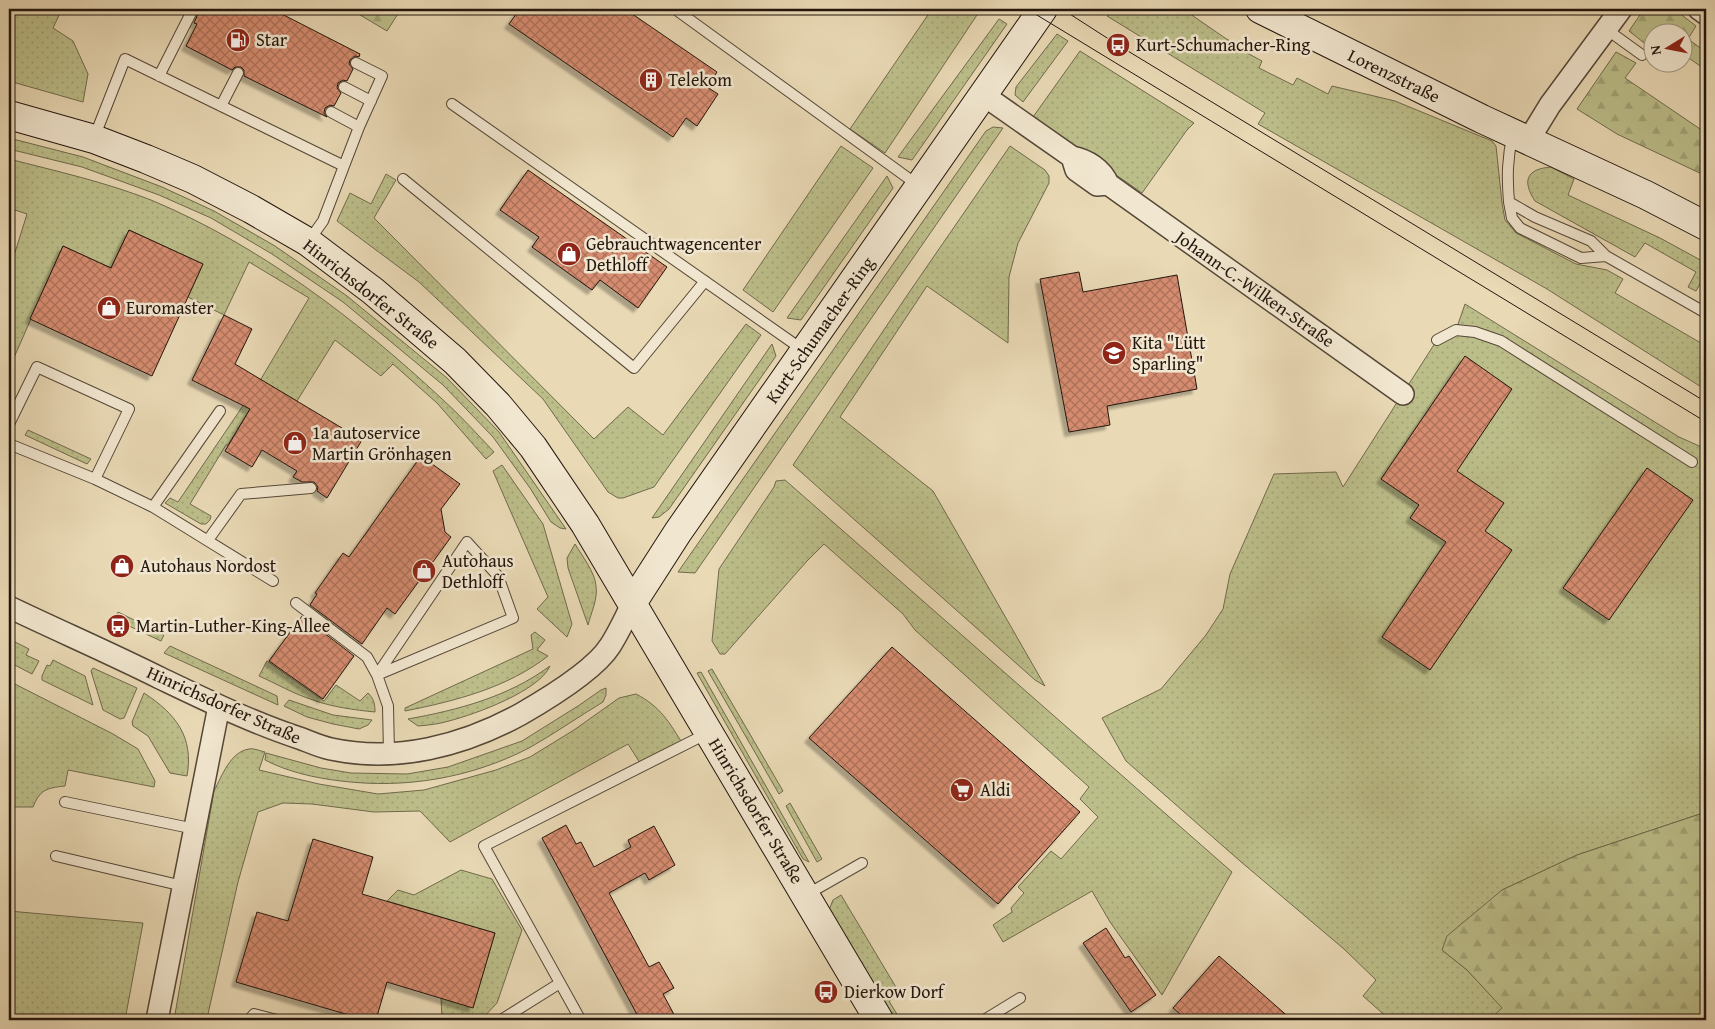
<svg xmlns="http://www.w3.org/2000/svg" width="1715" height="1029" font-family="'Gentium Book Plus',serif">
<defs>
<pattern id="grass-dots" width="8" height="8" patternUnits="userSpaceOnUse" patternTransform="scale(1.25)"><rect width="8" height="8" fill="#bcbe8a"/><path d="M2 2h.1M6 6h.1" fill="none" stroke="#a1a376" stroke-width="1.8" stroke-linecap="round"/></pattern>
<pattern id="forest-firs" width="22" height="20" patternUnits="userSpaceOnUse" patternTransform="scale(1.25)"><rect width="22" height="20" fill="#bcbe8a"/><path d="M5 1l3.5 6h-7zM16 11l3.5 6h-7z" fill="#a1a376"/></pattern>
<pattern id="building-cross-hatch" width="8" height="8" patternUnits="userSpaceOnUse" patternTransform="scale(1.25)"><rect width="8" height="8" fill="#d68c70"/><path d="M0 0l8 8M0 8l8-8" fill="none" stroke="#ad715a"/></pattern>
<filter id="shadow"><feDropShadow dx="-4.5" dy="4.5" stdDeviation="1" flood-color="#0004"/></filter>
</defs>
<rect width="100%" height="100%" fill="#e9d9b5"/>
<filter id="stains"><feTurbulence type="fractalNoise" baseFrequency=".004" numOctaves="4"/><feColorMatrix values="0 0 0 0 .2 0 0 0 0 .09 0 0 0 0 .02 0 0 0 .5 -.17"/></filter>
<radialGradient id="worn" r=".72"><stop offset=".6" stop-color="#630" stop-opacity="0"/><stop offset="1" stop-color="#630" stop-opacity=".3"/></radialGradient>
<!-- grass -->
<path fill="url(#grass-dots)" stroke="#706a4c" d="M9 9H62L53 28 73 41 88 74 83 102 9 81Z
M932 9H981L885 153 850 129Z
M1115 9H1183L1225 38 1247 51V53L1262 61 1259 68 1293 85 1297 78 1328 94 1332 86 1395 101 1492 141 1496 146 1502 203 1505 220 1516 233 1576 264 1607 270 1623 279 1615 293 1706 346V390L1547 289 1258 124 1265 113 1107 16Z
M999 19 1007 24 912 160 898 157Z
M1057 34 1068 41 1023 102 1015 95 1016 87Z
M1080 51 1194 123 1187 130 1142 193 1033 117Z
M993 127 1003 128 695 573 678 572 986 131Z
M9 138 83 157 162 187 214 211 275 246 347 296 447 378 499 432 566 529 560 528 551 522 530 488 493 437 443 385 343 302 272 254 211 218 159 195 82 167 9 149Z
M841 146 873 168 773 312 743 290Z
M1010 146 1045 170 1049 176V183L1018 243 1009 277 1008 343 927 286 840 417 933 491 1045 686 1035 680 793 465 908 294Z
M9 159C56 171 105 182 151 200 259 245 356 319 441 398 460 415 477 434 494 452L486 459 437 403 393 364 381 376 335 340 297 401 266 383 228 445H226L190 504 211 516 210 520 206 524H201L165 503 170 498 178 502 261 379 309 298 249 262 224 315 188 297 203 264 129 230 111 268 63 246 9 369V263L12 262 27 214 9 208Z
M1551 167 1574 179 1568 195 1660 238 1706 263V278L1704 277 1696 291 1688 287 1696 272 1645 243 1635 257 1535 201C1522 181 1526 169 1551 167Z
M386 174 396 180 374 218 594 439 628 407 663 435 746 324 761 335 654 487 623 498H618L608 492 543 399 419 282 337 221 350 193 371 204Z
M887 176 893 188 801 320 787 318Z
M1465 304 1679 437 1706 449V812L1577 855 1502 890 1442 950 1467 970 1503 1008 1489 1020H1390L1363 996 1376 980 1344 949 1240 861 1126 761 1102 718 1161 689 1206 635 1223 609 1230 574 1274 474 1336 472 1343 487 1437 340 1456 330Z
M772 344 776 356 669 509 659 517 652 518Z
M28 430 91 459 87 464 25 435Z
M502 465 543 524 572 624 567 637 537 609 548 597 493 471Z
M785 480 1232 872 1162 995 1110 922 1092 891 1003 942 993 925 1012 912 1011 908 1024 893 1018 887 1051 851 1061 859 1098 817 1080 799 1089 787 915 630 903 614 824 544 807 561 725 654H720L712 641 719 569 774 487 776 481Z
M575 544C582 556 595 572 596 586 598 599 591 613 588 625L568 568 567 558Z
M118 612 164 635 161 641 114 619Z
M535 632 545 640 537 650 548 656C507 688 455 701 405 711V708L533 649 531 635Z
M9 639 29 649 26 655 39 661 32 674 9 662Z
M170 646 277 696 278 705 164 653Z
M53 660 85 676 93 705 42 680V676L47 665 50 666Z
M267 661 324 701 336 685 360 701 368 693C374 699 375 704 375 712 355 710 332 707 313 700 294 694 277 684 259 676Z
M550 666C539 691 476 714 449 721 439 724 429 725 418 726L408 719C458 710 508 697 550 666Z
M93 668 137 688 124 718 120 719 103 710 91 671Z
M712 669 783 791 779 794 708 671Z
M701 672 809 862 803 859 697 673Z
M9 681 113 734 138 749 155 781 154 787 68 770 65 786C46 788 40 790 33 807H9Z
M606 688V695L603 702C578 717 554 734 529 748 471 778 406 789 341 781 315 778 288 772 265 760L266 753 321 768 351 773 407 774 448 767 522 741 578 706 601 690Z
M144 693C176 714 194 737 187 776L170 773 148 736 133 726 132 722Z
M636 694C661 707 669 722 684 746L642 766 628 744 450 842 420 811 374 812 312 804 283 803 258 812 238 882 208 1014 212 1020H174L214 791C222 776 230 752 249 749 254 748 260 751 265 752L259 770 319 784 378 794 424 790 496 770 530 757 574 730 619 698Z
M289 700 333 715 372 720 368 725 359 729 333 724 307 717 284 706Z
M790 803 822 859 817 862 786 806Z
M461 870 492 879 522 930 497 1003 481 1020H448L442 1019 441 998 473 1007 495 933 387 901 398 890 414 895Z
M841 895 900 994 889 1001 898 1016 892 1020 829 910 833 900Z
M9 911 143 923 125 1020H9Z"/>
<!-- forest -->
<path fill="url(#forest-firs)" stroke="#706a4c" d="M350 9H401L387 31Z
M1644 9H1674L1696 26 1688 39 1706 52V70L1683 54 1682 32H1652V40L1648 46 1629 31Z
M1616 52 1636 63 1625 78 1706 133V176L1617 134 1577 109Z
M1706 812V1020H1489L1502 1008 1467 970 1442 950 1447 936 1502 890 1577 855Z"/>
<!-- building -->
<path fill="url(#building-cross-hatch)" stroke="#23160d" filter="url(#shadow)" d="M200 9H272L360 54 359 57 355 56 350 60 349 64 353 69 347 81 343 80 338 83 337 88 341 93 334 106 330 105 325 108 324 113 327 117 244 76V70L241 67H235L232 70 186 46 197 24 194 23Z
M520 9H625L717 72 707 87 718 94 697 126 686 118 673 137 509 24Z
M528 170 667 267 638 308 600 280 592 290 532 247 539 237 500 210Z
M129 230 203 264 152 376 30 319 63 246 111 268Z
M1079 272 1083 292 1177 275 1197 389 1107 406 1110 425 1069 432 1040 279Z
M224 315 252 329 235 364 362 440 327 498 317 491 318 487 314 482H302L293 477 297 471 262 450 252 467 225 451 250 409 192 380Z
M1465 356 1512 389 1457 471 1504 503 1485 531 1512 550 1430 670 1382 637 1446 542 1410 518 1419 505 1381 479Z
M421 456 460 484 441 509 445 532 451 537 395 614 387 608 362 644 310 605 317 594 315 593 343 553 349 557Z
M1647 468 1693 500 1609 620 1563 588Z
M302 616 354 656 323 699 269 661Z
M892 647 1080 812 998 904 809 738Z
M566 825 576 844 581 842 594 867 631 847 628 840 654 826 675 865 649 880 645 873 609 893 649 967 659 962 674 988 663 994 677 1020H640L542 838Z
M313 839 373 857 362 894 495 933 473 1008 387 982 376 1020H366L236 982 257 912 288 921Z
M1106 928 1125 958 1129 956 1156 995 1131 1012 1083 943Z
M1219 956 1292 1020H1187L1173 1008Z"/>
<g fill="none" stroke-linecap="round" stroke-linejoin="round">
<!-- lane casing -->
<g stroke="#544737" stroke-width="12">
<path id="lane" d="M675 9 919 186
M1606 29 1642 55
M159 76 193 9
M344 87 371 101
M452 104 803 350
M221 106 238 73
M331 112 359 127
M94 138 125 59 344 166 323 221 308 242
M344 166 359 127 382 76 356 63
M403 179 634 368 705 281
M1509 202 1535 217 1591 241 1606 256 1581 258 1520 228 1512 218Z
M1509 202C1507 178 1507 158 1513 134
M1606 256 1706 313
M1437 340 1456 330 1475 332 1501 341 1692 462
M9 424 37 367 129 409 95 479
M9 444 95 479 153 507 273 581
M153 507 220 411
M208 540 241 494 311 488
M467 542 498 576 513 618 377 675Z
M296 603 367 657 377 675 388 706 389 753
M65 802 195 829
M56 856 183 886
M806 895 862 863
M580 1019 484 846 708 733
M249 1020 254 1014 277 1020
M501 1020 560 983
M984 1020 1020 998"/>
</g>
<!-- street casing -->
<g stroke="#544737" stroke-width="24">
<path id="street" d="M1699 9 1706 14
M982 94 1072 157C1087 160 1102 169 1108 184L1097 185 1076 170 1072 157
M1528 141 1550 105 1621 9
M1108 184 1403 394
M9 607C59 631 110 653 160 678 206 700 253 723 302 739 312 743 321 747 331 749 396 763 463 746 521 714 547 699 594 671 610 646 619 632 626 617 633 602
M157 1020 219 706"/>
</g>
<!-- secondary casing -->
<g stroke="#23160d" stroke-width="30">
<path id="secondary" d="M1260 9 1482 119 1646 195 1706 226
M9 115 94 139 146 159 193 179 251 209 308 242 373 291 455 361 498 405 533 447 585 524 879 1020
M633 602 678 532 1043 9"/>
</g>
<!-- lane -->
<use href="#lane" stroke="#f1e6cf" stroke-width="10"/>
<!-- street -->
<use href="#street" stroke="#f1e6cf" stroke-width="21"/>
<!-- secondary -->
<use href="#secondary" stroke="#f1e6cf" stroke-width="28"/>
<!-- tram -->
<path stroke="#23160d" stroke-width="1" d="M1027 9 1706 422
M1062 9 1118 45 1706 402"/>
</g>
<!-- icons -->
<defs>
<g id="fuel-disc" transform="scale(1.25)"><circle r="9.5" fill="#8f2418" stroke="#f1e6cf"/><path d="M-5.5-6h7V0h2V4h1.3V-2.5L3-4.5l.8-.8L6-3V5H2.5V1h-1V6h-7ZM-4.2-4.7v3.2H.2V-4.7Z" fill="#fff"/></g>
<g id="bus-disc" transform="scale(1.25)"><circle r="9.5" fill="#8f2418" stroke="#f1e6cf"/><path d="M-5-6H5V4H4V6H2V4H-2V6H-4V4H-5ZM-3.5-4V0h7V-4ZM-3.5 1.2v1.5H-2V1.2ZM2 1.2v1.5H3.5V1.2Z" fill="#fff"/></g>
<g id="building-disc" transform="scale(1.25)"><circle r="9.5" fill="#8f2418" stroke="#f1e6cf"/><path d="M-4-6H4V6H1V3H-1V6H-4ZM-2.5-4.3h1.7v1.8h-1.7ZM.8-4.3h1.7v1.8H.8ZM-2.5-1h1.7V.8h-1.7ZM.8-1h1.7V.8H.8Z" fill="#fff"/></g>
<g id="shop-disc" transform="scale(1.25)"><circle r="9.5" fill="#8f2418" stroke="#f1e6cf"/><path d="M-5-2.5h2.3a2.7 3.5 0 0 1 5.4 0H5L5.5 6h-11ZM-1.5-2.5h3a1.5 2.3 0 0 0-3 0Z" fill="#fff"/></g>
<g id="school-disc" transform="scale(1.25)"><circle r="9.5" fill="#8f2418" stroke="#f1e6cf"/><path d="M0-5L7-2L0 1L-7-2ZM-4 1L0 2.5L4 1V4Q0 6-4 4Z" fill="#fff"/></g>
<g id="supermarket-disc" transform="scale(1.25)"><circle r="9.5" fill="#8f2418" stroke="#f1e6cf"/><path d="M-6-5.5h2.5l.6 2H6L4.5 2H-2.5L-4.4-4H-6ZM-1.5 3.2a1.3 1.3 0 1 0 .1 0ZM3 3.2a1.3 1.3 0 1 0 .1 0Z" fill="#fff"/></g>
</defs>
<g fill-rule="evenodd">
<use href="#fuel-disc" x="238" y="40"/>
<use href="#bus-disc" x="1118" y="45"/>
<use href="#building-disc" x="651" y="80"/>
<use href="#shop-disc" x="569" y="254"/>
<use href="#shop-disc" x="109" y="308"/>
<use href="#school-disc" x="1114" y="353"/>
<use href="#shop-disc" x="295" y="443"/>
<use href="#shop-disc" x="122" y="566"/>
<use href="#shop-disc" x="424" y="571"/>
<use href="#bus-disc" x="118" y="626"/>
<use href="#supermarket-disc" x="962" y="790"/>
<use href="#bus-disc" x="826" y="992"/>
</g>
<g text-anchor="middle" stroke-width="5" stroke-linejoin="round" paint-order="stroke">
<!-- poi labels -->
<g font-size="18" fill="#23160d" stroke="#f1e6cf" text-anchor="start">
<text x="256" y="46">Star</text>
<text x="1136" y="51">Kurt-Schumacher-Ring</text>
<text x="668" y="86">Telekom</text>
<text x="586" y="250">Gebrauchtwagencenter<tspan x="586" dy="21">Dethloff</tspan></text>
<text x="126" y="314">Euromaster</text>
<text x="1132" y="349">Kita "Lütt<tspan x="1132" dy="21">Sparling"</tspan></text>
<text x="312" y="439">1a autoservice<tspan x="312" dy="21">Martin Grönhagen</tspan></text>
<text x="442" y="567">Autohaus<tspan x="442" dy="21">Dethloff</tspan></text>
<text x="140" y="572">Autohaus Nordost</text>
<text x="136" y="632">Martin-Luther-King-Allee</text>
<text x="980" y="796">Aldi</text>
<text x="844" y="998">Dierkow Dorf</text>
</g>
<!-- street labels -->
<g font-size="18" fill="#23160d" stroke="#f1e6cf">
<text transform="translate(1394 76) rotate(26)" y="6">Lorenzstraße</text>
<text transform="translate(1255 289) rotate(35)" y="6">Johann-C.-Wilken-Straße</text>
<text transform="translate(371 294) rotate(38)" y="6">Hinrichsdorfer Straße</text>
<text transform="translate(820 330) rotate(-55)" y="6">Kurt-Schumacher-Ring</text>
<text transform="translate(224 705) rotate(24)" y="6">Hinrichsdorfer Straße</text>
<text transform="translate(756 811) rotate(59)" y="6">Hinrichsdorfer Straße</text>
</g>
</g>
<!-- margin -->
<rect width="1715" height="1029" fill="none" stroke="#e9d9b5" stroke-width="30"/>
<rect x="10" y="10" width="1695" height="1009" fill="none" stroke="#23160d" stroke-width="2.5"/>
<rect x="15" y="15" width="1685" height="999" fill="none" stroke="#23160d"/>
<!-- north arrow -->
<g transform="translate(1668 48) rotate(260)"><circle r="24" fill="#f1e6cf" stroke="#9f9381"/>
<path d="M0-4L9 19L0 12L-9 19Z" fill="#8f2418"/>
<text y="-8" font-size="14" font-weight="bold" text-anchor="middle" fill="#23160d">N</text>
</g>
<rect width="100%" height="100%" filter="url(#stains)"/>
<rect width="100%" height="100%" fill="url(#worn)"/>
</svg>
